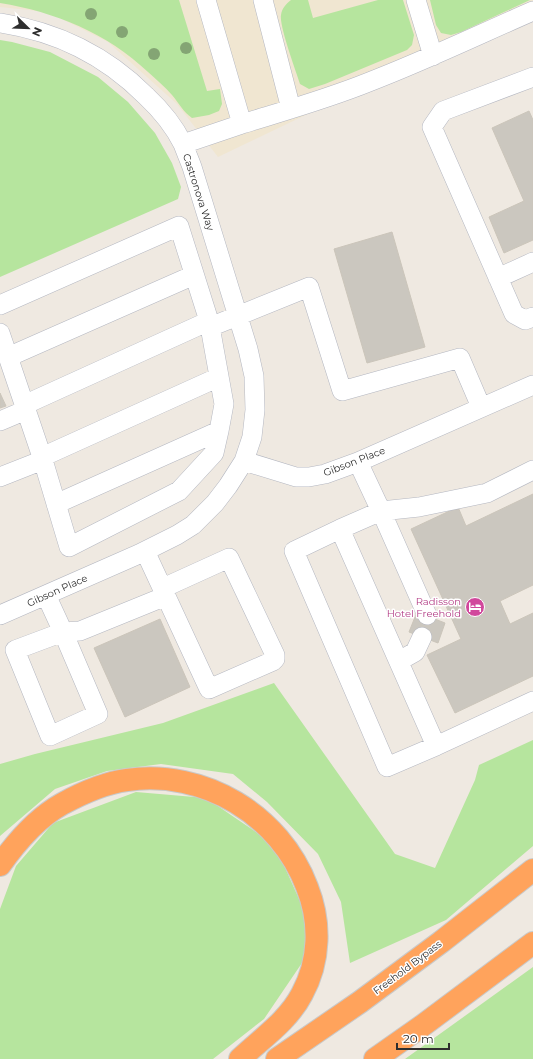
<svg xmlns="http://www.w3.org/2000/svg" width="533" height="1059" font-family="Montserrat,sans-serif">
<rect width="100%" height="100%" fill="#efe9e1"/>
<!-- education -->
<path fill="#f0e6d1" d="M0 0H533V6L218 157 177 104 108 42 48 12 0 7Z"/>
<!-- green -->
<path fill="#b6e59e" d="M0 0H179L207 91 220 89 222 104 219 111 209 115 192 118C183 112 179 103 172 95 165 87 156 79 148 72 107 33 55 12 0 3Z
M291 0H308L313 18 378 0H403L414 35 412 45 407 50 325 84 309 89 300 84C296 71 279 26 281 15 282 8 286 4 291 0Z
M430 0H530L461 32 451 35 441 33 436 25Z
M0 40 12 42 50 52 98 77 128 102 155 133 172 163 181 187 178 199 0 277Z
M274 683 395 854 435 868 475 780 479 765 533 740V846L446 920 350 963 341 902 318 854 267 802 233 774 161 764 107 771 55 789 0 836V764L35 754 163 723Z
M136 792 206 798 275 845 307 917 306 957 264 1019 213 1059H0V909L16 866 53 823Z
M533 967V1059H405Z"/>
<!-- building -->
<path fill="#cbc7bf" stroke="#cbc5ba" d="M529 111 533 120V240L504 253 489 217 524 201 492 128Z
M392 232 425 347 367 363 334 249Z
M0 393 6 406 0 408Z
M533 494V585L500 601 510 624 533 613V676L455 713 427 655 461 639 411 529 458 507 466 526Z
M417 612 445 623 438 643 409 632Z
M160 619 190 687 125 717 94 648Z"/>
<g fill="none" stroke-linecap="round" stroke-linejoin="round">
<!-- minor casing -->
<g stroke="#b4b7c1" stroke-width="20">
<path id="minor" d="M263 0 291 109
M416 0 433 56
M0 23C58 32 105 55 146 96 161 110 174 126 183 144 186 152 189 159 192 167L248 349 254 376 255 410 252 437 244 461 228 486 215 503 193 525 177 535 139 554 0 615
M533 77 443 111 432 127 514 314 525 320 533 317
M242 124C284 111 327 99 369 82 424 61 478 35 533 11
M183 144 242 124 206 0
M498 278 533 262
M0 305 179 226 209 321 224 404 219 431 214 453 179 491 69 547 43 460 0 477
M210 327 309 287 342 391 460 358 481 407
M0 333 43 460
M8 357 194 275
M24 405 209 321
M0 421 26 410
M42 457 219 377
M244 461 296 477H309L325 474 358 462 533 385
M358 462 381 511 427 615
M533 470 487 493 419 507 381 511 340 529 436 746 533 701
M56 504 219 431
M340 529 294 551 387 767 436 746
M145 551 209 689 273 661 275 659V655L229 558 163 588
M46 595 63 632 98 714 50 736 15 650 63 632 80 631 166 596
M399 661 415 652 422 637"/>
</g>
<!-- highway casing -->
<g stroke="#c9c9c9" stroke-width="24">
<path id="highway" d="M0 865C17 841 37 818 62 804 82 793 104 783 127 780 204 769 280 815 307 887 321 922 320 961 302 994 288 1021 261 1039 240 1059
M277 1059 360 1002 441 942 533 870
M375 1059 422 1026 533 943"/>
</g>
<!-- minor -->
<use href="#minor" stroke="#fff" stroke-width="19"/>
<!-- highway -->
<use href="#highway" stroke="#ffa35c" stroke-width="22"/>
</g>
<!-- trees -->
<g fill="#84a574">
<circle cx="91" cy="14" r="6"/>
<circle cx="122" cy="32" r="6"/>
<circle cx="186" cy="48" r="6"/>
<circle cx="154" cy="54" r="6"/>
</g>
<!-- icons -->
<defs>
<g id="hotel-disc" transform="scale(1)"><circle r="9.5" fill="#d1479c" stroke="#fff"/><path d="M-6-4.5h1.5V1H6V5H4.5V3h-9V5H-6ZM-4 0a1.8 1.8 0 1 1 3.6 0ZM.5 0V-2.5h3Q6-2.5 6 0Z" fill="#fff"/></g>
</defs>
<g fill-rule="evenodd">
<use href="#hotel-disc" x="475" y="607"/>
</g>
<g text-anchor="middle" stroke-width="3" stroke-linejoin="round" paint-order="stroke">
<!-- street labels -->
<g font-size="10" fill="#2e2e2e" stroke="#fff">
<text transform="translate(199 192) rotate(72)" y="4">Castronova Way</text>
<text transform="translate(354 461) rotate(-21)" y="4">Gibson Place</text>
<text transform="translate(57 590) rotate(-24)" y="4">Gibson Place</text>
<text transform="translate(407 967) rotate(-37)" y="4">Freehold Bypass</text>
</g>
<!-- hotel labels -->
<g font-size="10" fill="#b23c85" stroke="#fff" text-anchor="end">
<text x="461" y="605">Radisson<tspan x="461" dy="12">Hotel Freehold</tspan></text>
</g>
</g>
<!-- north arrow -->
<g transform="translate(28 28) rotate(113)" stroke="#ffffff" stroke-width="3" paint-order="stroke">
<path d="M0-3L7 15L0 10L-7 15Z" fill="#2e2e2e"/>
<text y="-6" font-size="11" font-weight="bold" text-anchor="middle" fill="#2e2e2e">N</text>
</g>
<!-- scale -->
<path d="M397 1043v6h52v-6" fill="none" stroke="#2e2e2e" stroke-width="2"/>
<text x="403" y="1043" font-size="12" fill="#2e2e2e" stroke="#ffffff" stroke-width="3" paint-order="stroke">20 m</text>
</svg>
